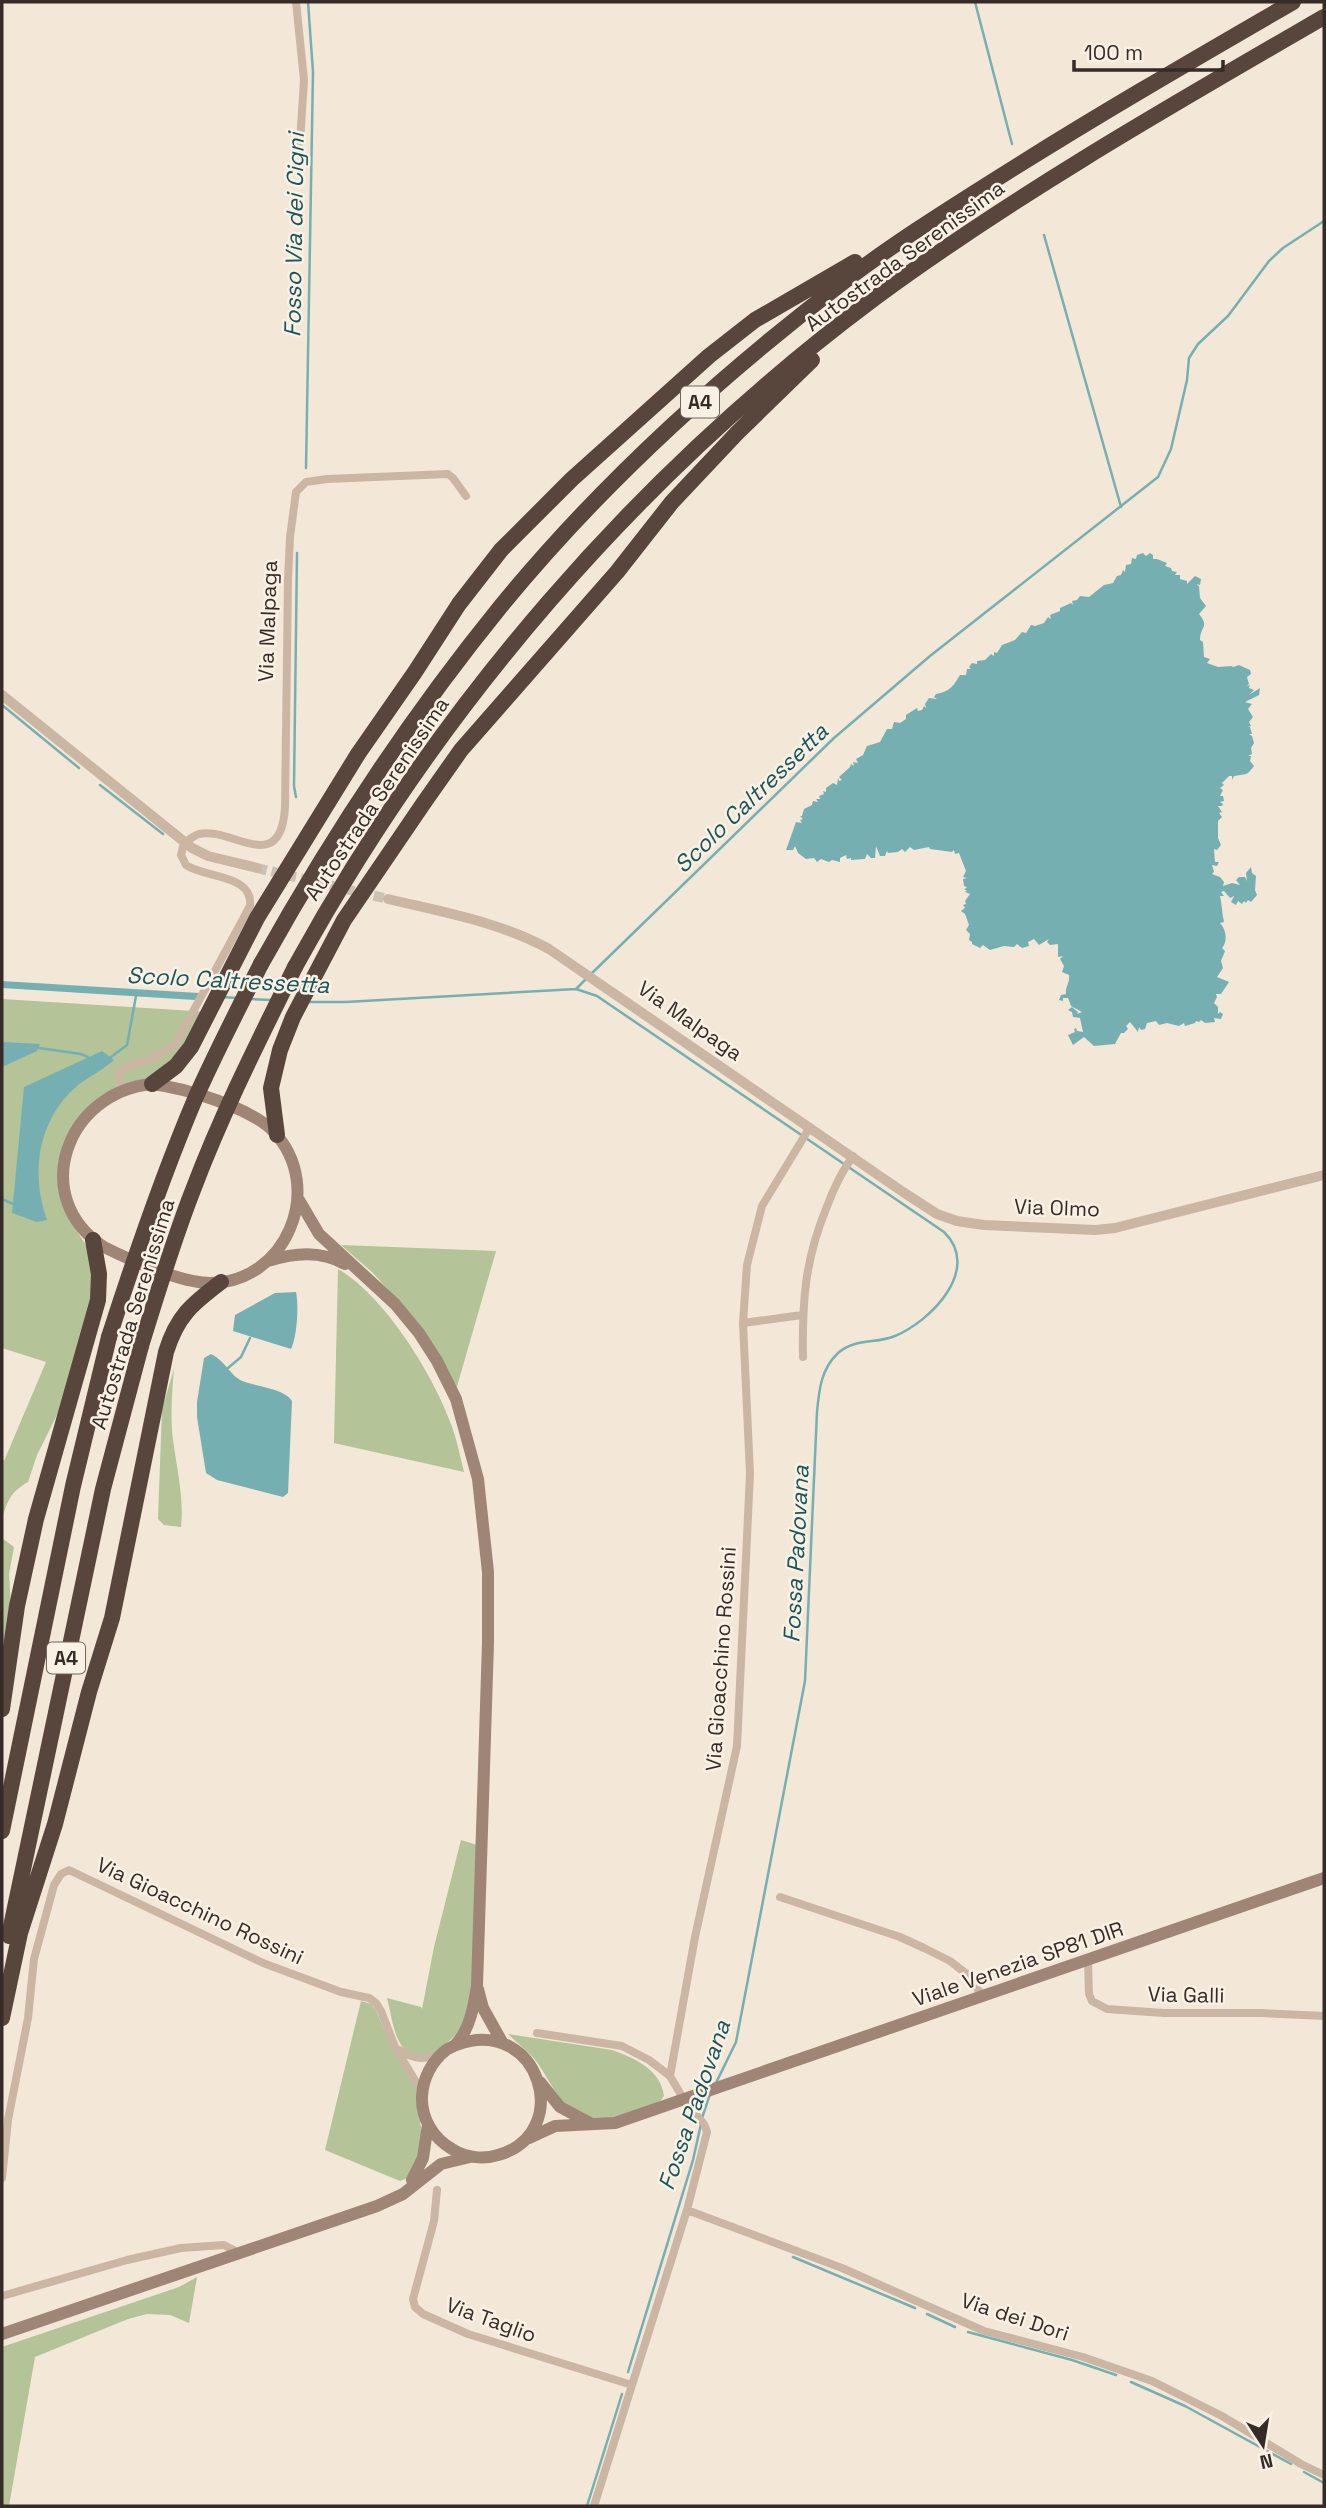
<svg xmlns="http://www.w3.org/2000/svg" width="1326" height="2508" font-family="'Space Grotesk',sans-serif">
<rect width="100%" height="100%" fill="#f3e7d8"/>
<!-- green -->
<path fill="#b4c398" d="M2 999 210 1012 190 1045 152 1077 114 1090 76 1124 63 1202 70 1221 86 1245 98 1278 61 1407 37 1455 28 1482C11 1492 8 1499 2 1519V1459L4 1461 46 1362 2 1348Z
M341 1245 496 1251 456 1390 408 1312 373 1273Z
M338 1269C384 1295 434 1376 451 1424 457 1440 460 1456 464 1472L334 1443Z
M174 1369C172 1393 170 1416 173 1440 177 1470 184 1497 181 1527L164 1525 158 1519 162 1409Z
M2 1538 14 1547 9 1574 11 1606 2 1703Z
M461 1840 477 1845 471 2009C467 2016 463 2027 457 2033 444 2048 418 2067 402 2046 393 2034 391 2012 387 1998L421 2007 422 2009 434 1947Z
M361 2001 371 2004 376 2010 393 2051 416 2084 423 2146 408 2178 400 2181 325 2150Z
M508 2034 612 2050C635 2058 661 2070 664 2096 655 2110 643 2110 627 2115 571 2130 565 2106 539 2065 531 2053 518 2044 508 2034Z
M197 2277 189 2323 170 2315 147 2314 128 2319 35 2357 9 2506H2V2347L179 2287Z"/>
<!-- water -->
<path fill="#76afb2" d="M1143 553 1146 556 1150 553 1153 555V559H1157L1167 563 1165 566 1171 568 1172 571 1177 572 1175 575H1180V579L1187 581V584L1195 576 1201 579 1200 585 1196 584 1199 586 1200 598 1206 606 1199 614C1210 628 1200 626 1200 640L1203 642 1204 657 1210 659 1207 663 1218 667 1232 666 1233 667 1239 665 1250 670 1251 674 1247 677 1249 684 1247 686 1250 685 1249 688 1254 690 1249 695 1260 688 1259 695 1245 702 1252 704 1248 709 1253 717 1249 722 1251 726 1248 727H1250L1252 734H1249L1252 736 1254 743 1251 748 1252 754 1248 756H1251L1250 761 1254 766C1247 775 1248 774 1234 776L1232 780V776H1229L1222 783 1224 785 1220 788 1223 790 1220 796H1223L1224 801 1220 802 1223 804 1222 806H1218L1222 812 1219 813 1222 817 1218 821V838L1221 845 1217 850 1214 849 1215 862H1219L1217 866 1212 865 1214 872 1212 874 1220 877 1224 882 1223 886 1232 883 1240 885 1236 880 1239 877H1245L1247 881 1246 873 1251 867 1252 873 1256 876 1255 890 1257 895 1251 902 1248 900 1246 903 1244 901 1242 904 1238 901 1236 905 1231 902 1234 896 1230 898 1224 891 1221 892 1224 896H1220C1222 905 1222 913 1224 922L1220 923C1226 929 1228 941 1222 948L1225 951 1221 961 1223 968 1217 977 1229 982 1221 994H1216L1217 997 1214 1003 1218 1007V1014L1220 1012 1223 1014 1221 1019 1214 1018 1215 1022 1205 1023 1201 1020 1199 1022 1196 1021 1195 1023 1185 1026 1184 1023 1179 1026 1167 1023 1159 1025 1156 1021 1147 1023 1145 1029 1141 1030 1139 1027 1138 1032 1130 1022 1126 1026 1128 1029 1124 1033H1121L1115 1044 1094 1046 1084 1037 1073 1045 1068 1035 1075 1032 1074 1029 1076 1028 1077 1031 1083 1032 1080 1018 1073 1017 1072 1012 1068 1010 1072 1007 1078 1012 1077 1014 1082 1012 1071 1006 1068 998H1063V1001L1059 1000 1061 995 1066 994C1065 987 1070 983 1069 975L1062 972 1064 966 1060 959 1063 956 1058 957V944L1050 945 1047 942 1049 939 1039 945 1034 939 1028 942 1029 946 1022 948 1017 944 1014 947 1004 946 990 950 983 945 980 948 972 944V942L969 940 970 934 966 930 969 925 965 914 961 911 965 908 963 905 966 904 965 901 970 894 965 892 967 890H964L967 887 964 886 963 879 967 878 963 877 966 871 959 853 955 854 954 850 952 852 930 849 929 847 914 850 910 847 905 852 902 849 898 852 888 853 887 851 885 856H880L876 846 875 858H871L867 854 865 859 851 860V858L847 859 846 855 840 858V862L832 860 829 862 821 859 817 862 814 858 806 859 798 853 795 846 793 850H786L796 822 802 823 800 820 803 819 800 816H802L804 809 812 805 813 801 818 802 816 799H820L819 796 824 794 823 791 826 792V788L833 783 837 785 838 778 839 781 842 780 839 777 850 767 851 764 854 766 853 762 858 763 856 759 863 755 867 746 880 742 887 729H892L894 722 900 723 906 719V715L917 708 918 711 922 710 924 706 926 708 925 704 929 698 937 699 934 697 936 694C950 692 954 685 960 675H966L967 669H971L969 667 972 663 977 664V661L985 660 991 654 994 656V652L997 653 1002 645 1015 640 1022 632 1026 633 1031 625 1035 626 1044 623 1048 617 1051 619 1050 615 1060 611V608L1071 603 1073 605 1072 601 1077 600 1080 596 1089 597 1104 585 1113 583 1117 576 1121 575 1123 570 1125 572 1126 565 1131 564 1132 558 1136 559 1137 555Z
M2 981 199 993 195 1000 2 988Z
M2 1042 40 1044 37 1051 2 1067Z
M102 1051 114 1060C103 1070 90 1076 78 1085 38 1119 30 1172 47 1220L37 1222 12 1213 24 1087Z
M296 1292C299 1305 297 1337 291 1349L233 1331 235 1315 275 1293Z
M211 1354C227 1362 230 1377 245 1382 259 1387 284 1389 292 1401L288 1493 283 1497 217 1480 206 1473 197 1417V1402L204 1358Z"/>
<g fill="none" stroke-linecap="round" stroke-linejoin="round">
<!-- stream -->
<path stroke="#76afb2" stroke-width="2.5" d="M975 2 1012 144
M1044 235 1121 507
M306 468 313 72 308 2
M2 705 79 768
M100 785 163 834
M296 797 294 786 297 553
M590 975 834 738 930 656 1158 477 1171 449 1187 380 1189 358 1198 344 1228 316 1269 261 1283 248 1324 221
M576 989 597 996 944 1232C982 1269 931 1321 895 1336 876 1344 855 1338 838 1353 821 1369 819 1390 817 1412L805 1681 736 2042 715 2085
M222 997 237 998
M250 999 271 1000
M310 1002H346L576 989 585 980
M39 1048 81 1054 88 1057
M111 1057 127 1045 136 996
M2 1199 13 1204
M228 1368 241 1357 250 1338
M702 2118 710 2094
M793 2257 915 2308
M927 2314 955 2327
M968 2332 1072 2360 1116 2375
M628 2372 693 2160 701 2124
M1131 2382 1185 2406 1291 2464
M1304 2472 1324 2483
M587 2506 622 2394"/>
<!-- tertiary-tunnel -->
<path stroke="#cdc1b4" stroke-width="10" stroke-dasharray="10 5" stroke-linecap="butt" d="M257 868 388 899"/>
<!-- minor -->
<path stroke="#cbb6a4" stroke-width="8" d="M296 2 304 80 300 142
M121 1090 119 1073 124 1068 152 1058 175 1045 250 906C254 874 204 878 186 865L181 855 184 843C189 840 193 836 199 834 231 826 281 878 285 807L288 580 290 537 296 492 306 482 327 479 448 474 453 478 466 496
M743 1323 802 1315
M803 1357C802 1302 805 1260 826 1209 833 1190 841 1172 853 1156
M780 1897 900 1937 924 1948 950 1961 968 1975 983 1997
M1088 1960 1089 1994 1092 2001 1107 2009 1164 2013H1262L1324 2016
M537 2033 622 2046 649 2060 670 2076
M400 2050C414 2060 425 2060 440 2053
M2 2178 8 2120 28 2018 34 1959 54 1885 61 1874 69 1870 263 1963 341 1992 369 1998 376 2003 381 2011 395 2047 422 2092
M437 2190 434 2221 413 2299 415 2307 423 2314 468 2334 632 2385
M687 2210 842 2268 984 2331 1083 2357 1152 2381 1222 2416 1301 2464 1324 2475
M2 2296 127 2260 181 2248 224 2245 239 2253
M594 2506 687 2210 707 2132 704 2124 684 2100 670 2076 695 1937 737 1746 750 1474 743 1323 747 1265 762 1206 810 1127"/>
<!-- tertiary -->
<path stroke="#cbb6a4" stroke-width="10" d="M2 695 192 848 208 856 257 868
M388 899C442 912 500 922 549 949L903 1192 937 1214 957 1221 984 1225 1095 1230 1115 1228 1324 1175"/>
<!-- secondary -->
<path stroke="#9f8575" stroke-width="12" d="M152 1084C185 1088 252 1108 274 1132 326 1188 286 1283 210 1283 181 1283 130 1260 104 1247 28 1198 66 1092 152 1084Z
M299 1200 319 1234 395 1304 419 1333 437 1361 456 1399 478 1479 488 1572V1643L477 1986C474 2005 470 2030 455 2045 453 2047 449 2048 446 2050 432 2061 423 2078 422 2096 421 2118 433 2138 452 2149 465 2157 482 2160 498 2155 575 2134 540 2014 456 2045
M268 1261C294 1253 320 1250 345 1264
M478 1989 483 2008 502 2042
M540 2082 560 2107 590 2123
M529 2138 555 2126 615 2123 1324 1878
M412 2180 423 2158 428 2124
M2 2334 377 2206 403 2194 441 2164 470 2157"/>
<!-- motorway -->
<path stroke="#58453c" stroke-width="16" d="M261 964C331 838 410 718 501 606 601 484 721 375 846 280 892 245 941 214 990 183 1089 120 1191 61 1293 2
M295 967C438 706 637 475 876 297 1018 193 1172 105 1324 17
M152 1084 176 1066 191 1047 257 918 358 754 415 672 459 604 501 550 572 479 709 356 755 320 855 262
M277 1135 271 1088 280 1050 293 1017 344 920 423 804 461 750 617 572 672 502 737 433 812 360
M2 1709 17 1606 36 1519 98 1300 99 1274 93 1240
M2 1831 73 1486 109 1337
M9 1936 103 1489 141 1346
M2 2018 20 1933 55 1824 89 1692 112 1618 166 1352C177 1316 192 1304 221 1282"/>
<!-- motorway-bridge -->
<path stroke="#58453c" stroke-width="16" d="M109 1337C135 1256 162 1177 195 1099 215 1054 238 1009 261 964
M141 1346C157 1294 173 1241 193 1190 222 1113 259 1040 295 967"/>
</g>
<g text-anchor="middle" stroke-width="5" stroke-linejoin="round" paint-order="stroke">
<!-- shield labels -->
<g fill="#faf1e5" stroke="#71665f" stroke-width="2">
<rect x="681" y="386.5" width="38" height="31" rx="5"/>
<rect x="47" y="1642.5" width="38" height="31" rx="5"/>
</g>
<g font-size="19" font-weight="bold" fill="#362b26">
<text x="700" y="409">A4</text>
<text x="66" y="1665">A4</text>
</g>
<!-- street labels -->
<g font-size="21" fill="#362b26" stroke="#faf1e5">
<text transform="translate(905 256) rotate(-36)" y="7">Autostrada Serenissima</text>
<text transform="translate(268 621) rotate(-88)" y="7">Via Malpaga</text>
<text transform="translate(377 799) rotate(-56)" y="7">Autostrada Serenissima</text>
<text transform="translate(690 1021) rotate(35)" y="7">Via Malpaga</text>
<text transform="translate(1057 1208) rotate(2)" y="7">Via Olmo</text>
<text transform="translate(133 1314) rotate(-73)" y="7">Autostrada Serenissima</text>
<text transform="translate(721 1659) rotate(-86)" y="7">Via Gioacchino Rossini</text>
<text transform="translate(200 1911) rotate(25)" y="7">Via Gioacchino Rossini</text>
<text transform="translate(1018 1964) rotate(-19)" y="7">Viale Venezia SP81 DIR</text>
<text transform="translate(1186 1995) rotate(1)" y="7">Via Galli</text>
<text transform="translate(1015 2317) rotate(18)" y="7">Via dei Dori</text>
<text transform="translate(491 2320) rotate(20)" y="7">Via Taglio</text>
</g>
<!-- water labels -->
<g font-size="23" font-style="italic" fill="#19555a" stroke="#faf1e5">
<text transform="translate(294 235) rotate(-89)" y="8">Fosso Via dei Cigni</text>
<text transform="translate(751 798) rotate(-44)" y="8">Scolo Caltressetta</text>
<text transform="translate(228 980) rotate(3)" y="8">Scolo Caltressetta</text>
<text transform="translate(796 1554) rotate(-87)" y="8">Fossa Padovana</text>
<text transform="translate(694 2105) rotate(-71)" y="8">Fossa Padovana</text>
</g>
</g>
<!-- border -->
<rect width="1326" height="2508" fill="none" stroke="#362b26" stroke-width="7"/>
<!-- north arrow -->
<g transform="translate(1263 2445) rotate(168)" stroke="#faf1e5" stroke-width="5" paint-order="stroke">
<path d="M0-5L12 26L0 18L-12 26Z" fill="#362b26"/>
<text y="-10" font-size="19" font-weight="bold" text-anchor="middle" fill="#362b26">N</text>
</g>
<!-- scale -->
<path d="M1074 60v10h149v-10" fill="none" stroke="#362b26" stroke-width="3.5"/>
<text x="1084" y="60" font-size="21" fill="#362b26" stroke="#faf1e5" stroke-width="5" paint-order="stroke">100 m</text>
</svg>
